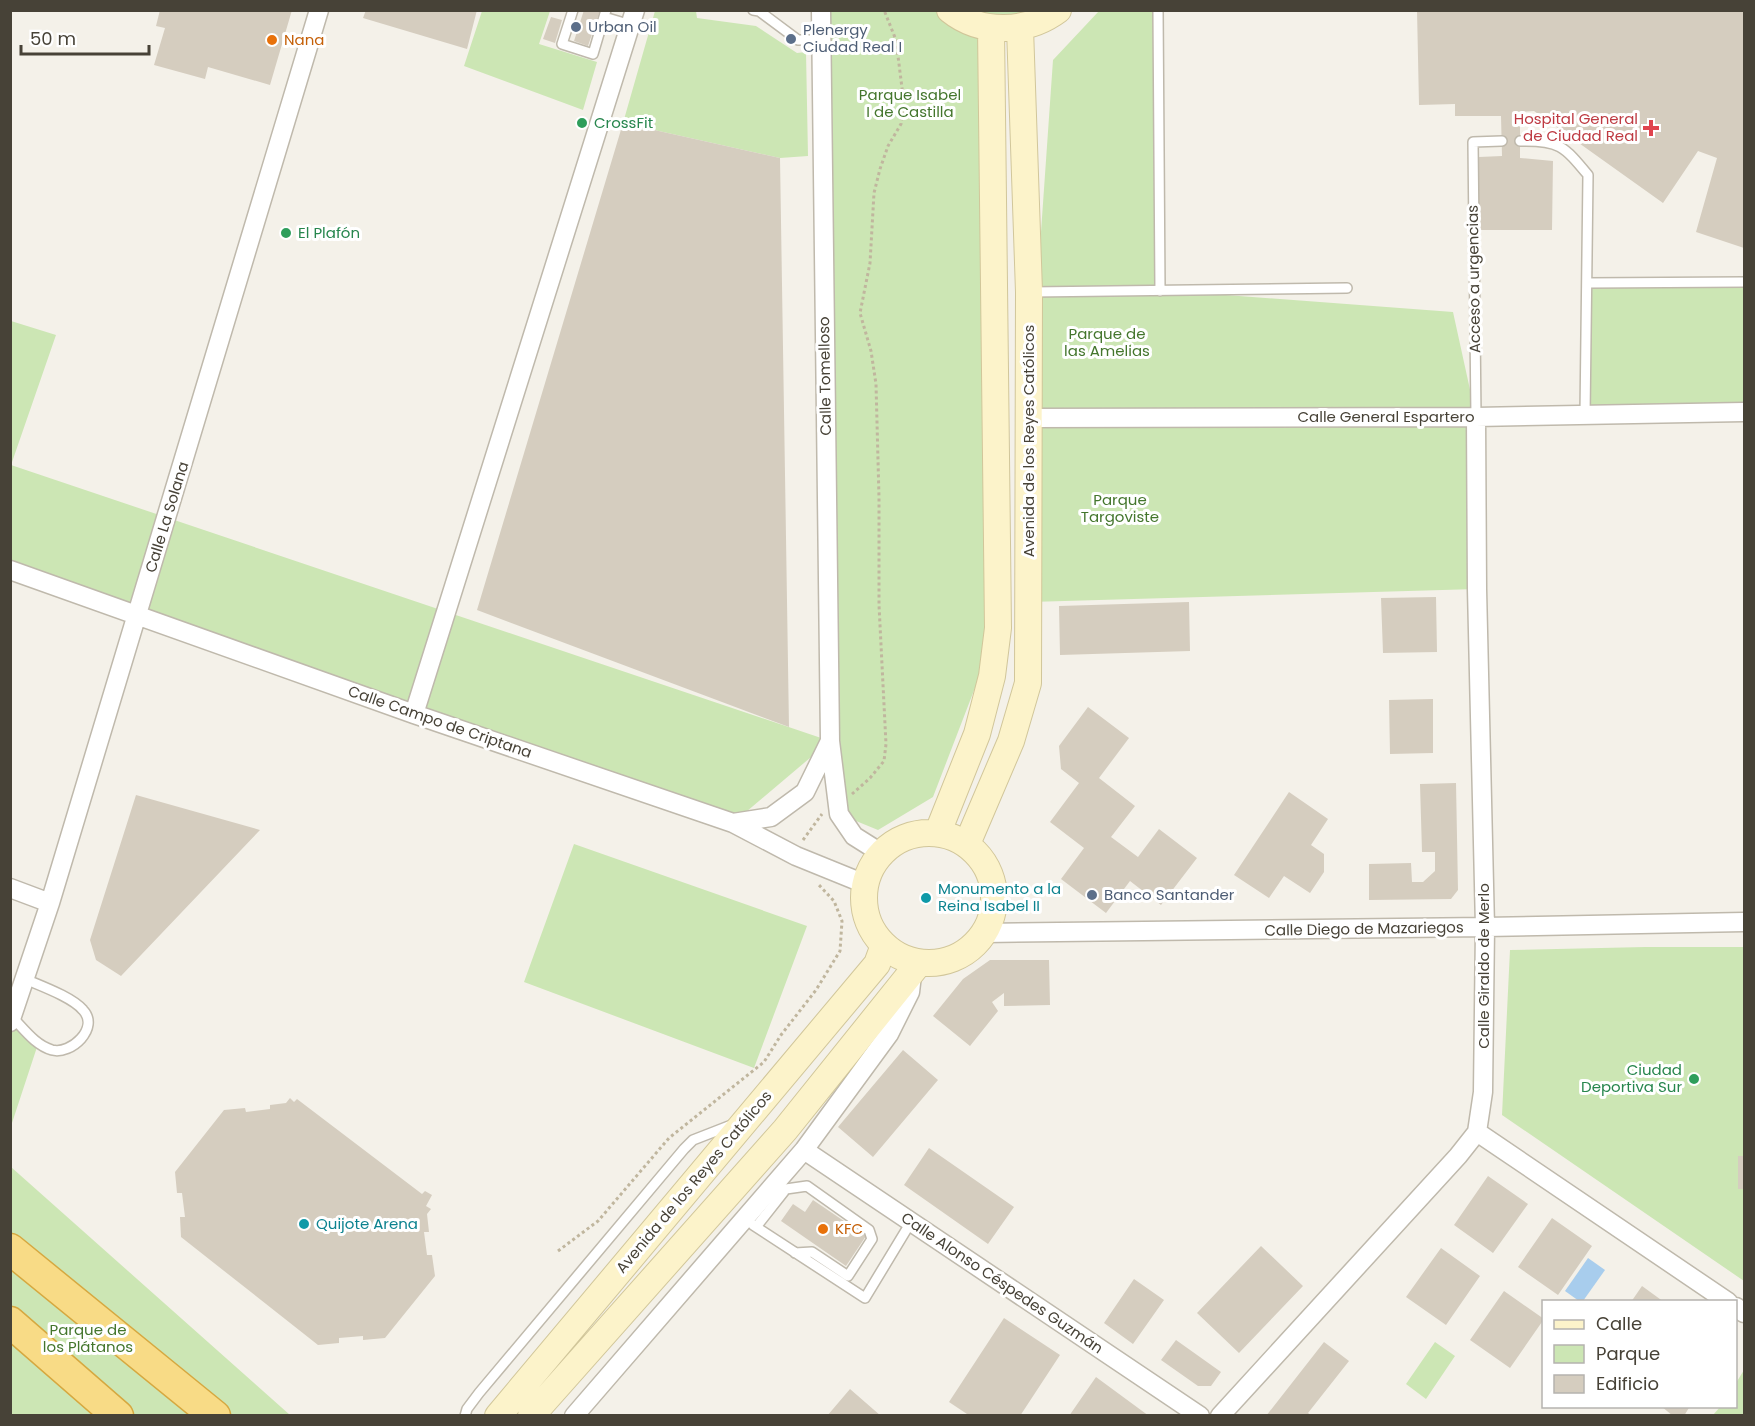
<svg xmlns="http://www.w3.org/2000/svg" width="1755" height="1426" font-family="Poppins,sans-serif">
<rect width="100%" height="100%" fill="#f4f1e9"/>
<!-- green -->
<path fill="#cce6b4" d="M482 11H550L539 44 597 62 583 110 464 66Z
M655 11H696L697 18 756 26 797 53 806 52 808 156 780 158 623 123Z
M826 11H1046L991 28 998 628 933 797 878 830 839 814Z
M1099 11H1158L1160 290 1453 312 1476 417 1477 589 1030 602 1028 418 1053 60Z
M1588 283 1744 285V412L1585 415Z
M11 321 56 335 11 465 830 741 733 823 10 568Z
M574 844 807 926 754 1068 524 982Z
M1645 947H1744V1281L1502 1115 1510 950Z
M10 1022 38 1044 11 1126Z
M11 1167 290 1415H11Z
M1435 1342 1455 1356 1426 1399 1406 1384Z
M1744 1370V1415H1713L1720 1407 1736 1406V1383Z"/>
<!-- water -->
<path fill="#a8cded" d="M1588 1258 1605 1270 1583 1301H1579L1565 1291Z"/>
<!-- building -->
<path fill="#d5cdbf" d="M160 10H292L270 85 208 67 205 79 154 65 165 28 156 26Z
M366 10H477L467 49 363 18Z
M584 10H600L588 46 574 41Z
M1417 10H1744V248L1696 232 1717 158 1698 151 1663 203 1534 111 1520 112V158L1553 161 1552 230H1479V157L1502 156 1501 116H1455V104L1419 105Z
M551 17 562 20 555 43 543 39Z
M623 123 780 158 789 727 477 610Z
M1436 597 1437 652 1383 653 1381 598Z
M1189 602 1190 651 1060 655 1059 606Z
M1433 699V753L1390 754 1389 700Z
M1088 707 1129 738 1099 778 1135 806 1111 837 1138 857 1159 829 1197 858 1161 905 1130 881 1106 913 1061 879 1084 848 1050 822 1079 783 1061 769 1059 746Z
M1456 783 1458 890 1451 899 1369 900V864L1411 863 1412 882H1423L1435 871V852H1422L1420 784Z
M1289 792 1328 819 1311 845 1324 854V872L1310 893 1284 876 1269 898 1234 875Z
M136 795 260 830 121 976 96 960 90 940Z
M990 960H1049L1050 1005 1004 1006V993L992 1002 998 1011 970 1046 933 1016 963 979Z
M903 1050 938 1080 873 1157 838 1127Z
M290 1098 294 1102 297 1099 422 1194 425 1191 432 1195 426 1206 431 1209 427 1214 429 1232H424L427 1255H432L435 1276 385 1338 363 1340V1336L339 1338V1343L318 1345 181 1237 180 1217H185L182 1193H177L175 1172 224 1110 245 1108 246 1112 270 1109V1105L286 1103Z
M929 1148 1014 1207 988 1244 904 1185Z
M1738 1156H1744V1189H1738Z
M1488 1176 1528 1204 1493 1253 1454 1225Z
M813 1200 866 1236 846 1266 781 1221 793 1204 805 1212Z
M1552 1218 1592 1246 1558 1295 1518 1267Z
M1261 1246 1303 1286 1239 1353 1197 1313Z
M1441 1248 1480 1276 1446 1325 1406 1297Z
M1134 1279 1164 1300 1133 1344 1104 1323Z
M1642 1286 1664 1302H1631Z
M1504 1291 1544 1319 1510 1368 1470 1340Z
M1004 1318 1060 1355 1020 1416H970L949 1402Z
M1176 1340 1221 1372 1211 1386H1198L1161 1360Z
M1324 1342 1349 1361 1308 1413 1312 1416H1266Z
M1096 1377 1149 1416H1069Z
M850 1389 881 1416H827Z
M1661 1406H1690L1684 1416H1673Z"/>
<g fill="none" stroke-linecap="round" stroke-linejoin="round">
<!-- service casing -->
<g stroke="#bfb9ac" stroke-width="12">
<path id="service" d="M573 10 562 44 593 54 606 10
M753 10 759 11 798 40H821
M1158 10 1160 291
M604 17 631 25
M1520 141C1559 140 1564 146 1588 175L1585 415
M1588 283 1744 282
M1031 292 1347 288
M1476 417 1473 142 1502 141
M12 1017C24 1029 35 1045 52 1050 71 1055 100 1028 83 1010 72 997 41 986 25 979
M753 1225 865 1298 911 1222
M756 1227 786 1189 807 1186 869 1230 872 1239 848 1276 812 1252 795 1253
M465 1416 467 1409 479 1393 684 1149 693 1140 734 1124"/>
</g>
<!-- minor casing -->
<g stroke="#bfb9ac" stroke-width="21">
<path id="minor" d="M821 10 830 741 839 814 854 836 881 853
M1028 418 1476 417 1744 412
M10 570 414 714 733 823 796 856 865 884
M414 714 635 10
M733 823 771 817 805 792 830 741
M10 888 50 903
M984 933 1485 927 1744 922
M10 1022 50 903 319 10
M1477 1132 1728 1302
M804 1150 1200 1416
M1736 1307 1744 1313
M574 1416 804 1150 889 1034 910 992 912 975
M1220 1416 1458 1156 1477 1132 1483 1092 1485 927 1477 589 1476 417"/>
</g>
<!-- secondary casing -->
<g stroke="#d1c69a" stroke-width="28">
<path id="secondary" d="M950 10C981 35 1027 33 1058 10
M938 832 977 734 992 676 998 628 991 28
M864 898a65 65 0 1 1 130 0a65 65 0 1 1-130 0Z
M967 844 1011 741 1028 683 1029 292 1020 28
M498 1416 877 964 884 945
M531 1416 785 1130 919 963"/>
</g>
<!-- trunk casing -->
<g stroke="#d6a840" stroke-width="33">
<path id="trunk" d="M10 1249 215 1416
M10 1322 118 1416"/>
</g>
<!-- path -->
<path stroke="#c0b69e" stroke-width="3" stroke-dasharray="3 3" stroke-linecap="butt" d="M852 794 870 778 884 761 886 744 879 605V498L876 384 871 351 860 313 870 263 874 193 880 169 888 146 901 124 904 104 896 40 884 10
M803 840 822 814
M558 1251 598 1221 669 1138 764 1062 781 1035 816 990 840 951 842 921 834 901 818 884"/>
<!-- service -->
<use href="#service" stroke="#fff" stroke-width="9"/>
<!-- minor -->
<use href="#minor" stroke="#fff" stroke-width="18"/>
<!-- secondary -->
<use href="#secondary" stroke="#fcf3ca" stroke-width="26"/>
<!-- trunk -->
<use href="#trunk" stroke="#f8db86" stroke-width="30"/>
</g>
<!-- markers -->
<g fill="#5c6f8a" stroke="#fff" stroke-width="2">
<circle cx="576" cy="27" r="6"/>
<circle cx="791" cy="39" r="6"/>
<circle cx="1092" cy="895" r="6"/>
</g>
<g fill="#e8710a" stroke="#fff" stroke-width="2">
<circle cx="272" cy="40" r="6"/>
<circle cx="823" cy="1229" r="6"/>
</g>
<g fill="#2e9e5b" stroke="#fff" stroke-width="2">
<circle cx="582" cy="123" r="6"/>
<circle cx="286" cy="233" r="6"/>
<circle cx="1694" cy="1079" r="6"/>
</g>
<path fill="#e0444e" stroke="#fff" stroke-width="2" d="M1648 119h6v6h6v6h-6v6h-6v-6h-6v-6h6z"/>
<g fill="#0f9aa8" stroke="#fff" stroke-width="2">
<circle cx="926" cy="898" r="6"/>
<circle cx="304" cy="1224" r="6"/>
</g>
<g text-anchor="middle" stroke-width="6" stroke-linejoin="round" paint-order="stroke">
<!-- service labels -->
<g font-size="15" fill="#4e5e75" stroke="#fff" text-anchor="start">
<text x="588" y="32">Urban Oil</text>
<text x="803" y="35">Plenergy<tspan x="803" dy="17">Ciudad Real I</tspan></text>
<text x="1104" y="900">Banco Santander</text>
</g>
<!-- food labels -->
<g font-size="15" fill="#c56008" stroke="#fff" text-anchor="start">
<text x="284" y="45">Nana</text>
<text x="835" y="1234">KFC</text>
</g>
<!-- park labels -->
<g font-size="15" fill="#44762d" stroke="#fff">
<text x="910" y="100">Parque Isabel<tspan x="910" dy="17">I de Castilla</tspan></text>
<text x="1107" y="339">Parque de<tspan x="1107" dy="17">las Amelias</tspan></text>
<text x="1120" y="505">Parque<tspan x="1120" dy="17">Targoviste</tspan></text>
<text x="88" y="1335">Parque de<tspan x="88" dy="17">los Plátanos</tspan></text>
</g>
<!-- health labels -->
<g font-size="15" fill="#be3a42" stroke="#fff" text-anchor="end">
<text x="1638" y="124">Hospital General<tspan x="1638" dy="17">de Ciudad Real</tspan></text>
</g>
<!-- leisure labels -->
<g font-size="15" fill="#27864d" stroke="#fff" text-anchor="start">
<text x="594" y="128">CrossFit</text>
<text x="298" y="238">El Plafón</text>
<text x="1682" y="1075" text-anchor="end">Ciudad<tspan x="1682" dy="17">Deportiva Sur</tspan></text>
</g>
<!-- street labels -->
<g font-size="15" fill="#474237" stroke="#fff">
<text transform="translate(1474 279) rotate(-91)" y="5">Acceso a urgencias</text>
<text transform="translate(825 376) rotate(-91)" y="5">Calle Tomelloso</text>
<text x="1386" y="422">Calle General Espartero</text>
<text transform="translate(1029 441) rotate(-90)" y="5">Avenida de los Reyes Católicos</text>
<text transform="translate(167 517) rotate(-73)" y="5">Calle La Solana</text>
<text transform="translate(440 722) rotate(19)" y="5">Calle Campo de Criptana</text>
<text transform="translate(1364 929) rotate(-1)" y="5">Calle Diego de Mazariegos</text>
<text transform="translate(1484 966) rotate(-90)" y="5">Calle Giraldo de Merlo</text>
<text transform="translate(694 1182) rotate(-50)" y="5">Avenida de los Reyes Católicos</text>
<text transform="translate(1002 1283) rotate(34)" y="5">Calle Alonso Céspedes Guzmán</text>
</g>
<!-- culture labels -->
<g font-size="15" fill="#0d838f" stroke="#fff" text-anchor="start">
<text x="938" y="894">Monumento a la<tspan x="938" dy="17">Reina Isabel II</tspan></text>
<text x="316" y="1229">Quijote Arena</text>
</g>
</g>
<!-- border -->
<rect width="1755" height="1426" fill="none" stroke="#474237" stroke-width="24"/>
<!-- legend -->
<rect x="1542" y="1300" width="195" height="108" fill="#ffffff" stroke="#b5b3af" stroke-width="1.5"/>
<rect x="1554" y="1320" width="30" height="9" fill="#fcf3ca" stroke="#b5b3af" stroke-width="1.5"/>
<text x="1596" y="1330" font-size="18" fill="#474237">Calle</text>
<rect x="1554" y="1345" width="30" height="18" fill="#cce6b4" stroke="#b5b3af" stroke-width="1.5"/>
<text x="1596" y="1360" font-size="18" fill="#474237">Parque</text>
<rect x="1554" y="1375" width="30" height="18" fill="#d5cdbf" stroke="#b5b3af" stroke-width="1.5"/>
<text x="1596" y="1390" font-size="18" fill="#474237">Edificio</text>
<!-- scale -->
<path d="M21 45v9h128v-9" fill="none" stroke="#474237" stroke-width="3"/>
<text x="30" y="45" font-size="18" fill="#474237" stroke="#ffffff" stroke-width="4.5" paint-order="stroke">50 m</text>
</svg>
